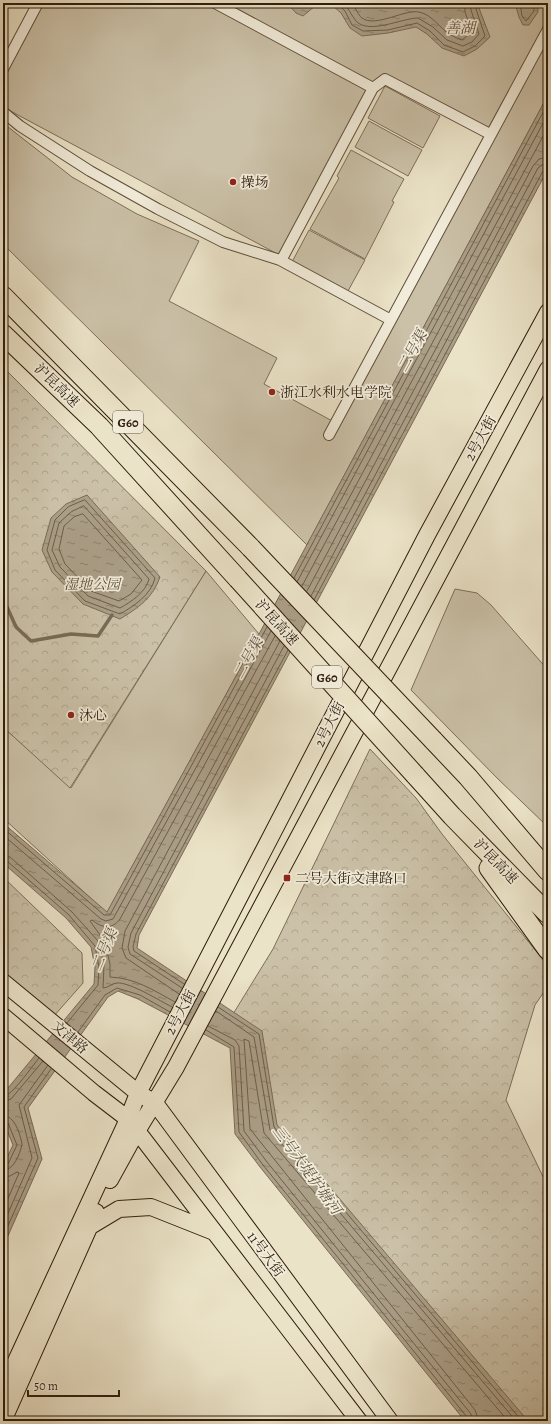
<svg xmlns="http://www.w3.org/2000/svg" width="551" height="1424" font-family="Alegreya,'Noto Serif SC',serif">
<defs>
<pattern id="forest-crowns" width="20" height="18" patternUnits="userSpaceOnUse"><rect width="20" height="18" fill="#cbc1a8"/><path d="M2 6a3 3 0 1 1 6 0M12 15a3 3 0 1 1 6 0" fill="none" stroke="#afa58f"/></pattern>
<pattern id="water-ripples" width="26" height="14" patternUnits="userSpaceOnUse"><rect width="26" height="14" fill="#ab9f88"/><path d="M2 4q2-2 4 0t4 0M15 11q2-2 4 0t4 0" fill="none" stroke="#8c816e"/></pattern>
</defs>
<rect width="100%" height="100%" fill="#ebe3c8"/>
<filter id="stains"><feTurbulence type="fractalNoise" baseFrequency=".005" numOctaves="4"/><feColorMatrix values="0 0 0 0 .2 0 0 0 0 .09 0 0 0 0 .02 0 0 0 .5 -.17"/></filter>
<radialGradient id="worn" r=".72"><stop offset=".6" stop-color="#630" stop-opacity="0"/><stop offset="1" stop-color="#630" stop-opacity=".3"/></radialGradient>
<!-- grass -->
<path fill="#cbc1a8" stroke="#7d6e5a" d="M38 3H548V95L307 545 3 244V123L72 177 137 214 199 241 169 301 277 358 264 384 336 423 492 135 385 79 373 88 283 257 3 107V69Z
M385 86 440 116 423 148 368 118Z
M369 121 422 150 408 176 355 147Z
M351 150 404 179 392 201 394 202 365 259 310 229 339 178 337 176Z
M309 230 365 260 348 291 292 262Z
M206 571 259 634 107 913 3 818V727L71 788Z
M455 589 477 593 491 605 548 670V827L497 778 411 690Z"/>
<!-- forest -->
<path fill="url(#forest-crowns)" stroke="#7d6e5a" d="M3 367 206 571 70 788 3 727Z
M370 749 416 798 442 834 548 966V986L535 1005 506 1100 548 1187V1421H499L252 1137 230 1019 273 949Z
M3 877 82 953 83 983 46 1025 3 986Z"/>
<!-- water -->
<path fill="url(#water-ripples)" stroke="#796b56" d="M287 3H481L479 8 490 37 477 49 464 56 442 48 427 34 416 27 388 33 362 36 350 28 341 13 332 5 315 6 303 16 296 13Z
M515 3H538V12L529 25H523L519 17Z
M548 95V169L139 935 137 948 262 1031 277 1125 528 1421H465L260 1167 235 1134 230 1048 138 999 118 991 108 997 28 1108 42 1159 3 1247V1166L13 1145 3 1120V1094L94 984 95 967 91 947 66 918 3 863V823L107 912 259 634Z
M87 495 160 577C153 598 138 608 120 619L83 604 52 572 42 550 51 518 66 504Z"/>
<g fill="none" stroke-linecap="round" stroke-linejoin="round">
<!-- shore -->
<path stroke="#6d5e4a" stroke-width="1" d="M336 3 345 11 352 25 363 31 388 30 417 23 430 31 444 45 463 52 475 46 485 36 476 9 477 3
M343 3C349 8 351 15 356 21 369 35 402 18 418 18L433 27 447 40 463 46 472 42 479 34 471 10V3
M352 3C356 8 358 15 362 18 375 28 405 9 419 12 433 15 440 29 451 35 454 37 459 39 462 40L472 32 465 12V3
M520 3 522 16 526 21 534 11V3
M85 500 155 578C151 595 134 606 120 614L85 601 55 570 47 550 55 520 68 507Z
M84 506 149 579C146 592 131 602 120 608L88 596 60 567 52 550 59 523 71 512Z
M83 514 142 580 131 594 119 601 91 591 65 564 59 549 64 526 74 517Z
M294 578 548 103
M297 582 548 114
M302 586 548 127
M307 591 533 166 539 159 548 157
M311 596 538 168 543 164 548 163
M314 600 543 171 548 168
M3 828 104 915H110L267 627
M3 835 101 919 106 921 113 919 271 631
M3 855 10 857 72 912 98 941 104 965 103 988C108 988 112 983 117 983 130 982 160 1001 172 1007
M3 860 7 861 69 915 95 946 99 967 98 985 67 1023
M184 984 134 951 133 947 136 934 288 650
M182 988 130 954 128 947 131 933 284 646
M179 994 126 958 122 948 125 931 280 641
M175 1002C153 990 135 978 110 977V964L105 942 90 921 92 920C102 928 112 930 120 919L275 636
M218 1007 259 1034 274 1127 522 1421
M216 1011 254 1037 270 1130 516 1421
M208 1026 235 1040 239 1046 244 1131 267 1162 471 1414 473 1421
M206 1030 234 1047 239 1132 263 1165 467 1417 468 1421
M78 1032 105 995 117 988 140 995 170 1012
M3 1097C13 1095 32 1066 39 1058
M3 1102 11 1099 43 1061
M3 1115C15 1116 20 1134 22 1144 20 1154 14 1170 3 1171
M3 1120 8 1123 17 1145 8 1164 3 1166
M3 1177 10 1176 17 1172 19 1173 3 1210
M3 1225 32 1158 19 1105 48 1065
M3 1237 38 1158 24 1107 51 1069
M479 1421 475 1410 250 1129 244 1039 249 1041 264 1133 508 1421"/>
<!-- stream -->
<path stroke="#796b56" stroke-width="3.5" d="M3 598 16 627 31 641 71 634 98 636 112 615"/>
<!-- minor casing -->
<g stroke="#5e4e3b" stroke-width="12">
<path id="minor" d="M215 3 373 88 385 79 488 133
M3 69 38 3
M3 112 20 126 90 171 158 209 223 242 280 260 391 320
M283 257 373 88
M329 435 548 29"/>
</g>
<!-- primary casing -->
<g stroke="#2f1c0c" stroke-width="18">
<path id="primary" d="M3 982 138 1093 155 1103 390 1421
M3 1016 94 1093 128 1119 359 1421
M110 1180 137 1131 176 1067 548 369
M89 1227 119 1209 151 1207 214 1232
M3 1389 128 1119 138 1093 427 535 548 312
M3 1421 96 1212"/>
</g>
<!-- motorway casing -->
<g stroke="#2f1c0c" stroke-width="21">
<path id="motorway" d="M3 296 251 548
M3 334 99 426 238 579
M433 740 468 777 548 871
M415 775 452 816 548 914
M489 868 548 950"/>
</g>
<!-- minor -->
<use href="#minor" stroke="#f2eddb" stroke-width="10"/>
<!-- primary -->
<use href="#primary" stroke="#ebe3c8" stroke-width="16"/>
<!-- motorway -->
<use href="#motorway" stroke="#ebe3c8" stroke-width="19"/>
<!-- motorway-bridge casing -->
<g stroke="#2f1c0c" stroke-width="21" stroke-linecap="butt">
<path id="motorway-bridge" d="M251 548 433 740
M238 579 415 775"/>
</g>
<!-- motorway-bridge -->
<use href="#motorway-bridge" stroke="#ebe3c8" stroke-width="19"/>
</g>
<!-- markers -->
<g fill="#8f2418" stroke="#f2eddb" stroke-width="1.5">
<circle cx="233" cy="182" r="4"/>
<circle cx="272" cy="392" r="4"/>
<circle cx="71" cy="715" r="4"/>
<rect x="283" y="874" width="8" height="8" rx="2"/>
</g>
<g text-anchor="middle" stroke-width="3.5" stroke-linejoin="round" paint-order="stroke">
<!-- shield labels -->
<g fill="#f2eddb" stroke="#6a5b4a" stroke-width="1">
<rect x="113" y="411" width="30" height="22" rx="3"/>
<rect x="312" y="666" width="30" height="22" rx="3"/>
</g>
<g font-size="13" font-weight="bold" fill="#2f1c0c">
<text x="128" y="427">G60</text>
<text x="327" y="682">G60</text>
</g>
<!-- poi labels -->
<g font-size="14" fill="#2f1c0c" stroke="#f2eddb" text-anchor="start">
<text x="241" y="187">操场</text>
<text x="280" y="397">浙江水利水电学院</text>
<text x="79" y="720">沐心</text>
<text x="295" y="883">二号大街文津路口</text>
</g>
<!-- street labels -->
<g font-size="14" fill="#2f1c0c" stroke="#f2eddb">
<text transform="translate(57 385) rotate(44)" y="5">沪昆高速</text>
<text transform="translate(480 438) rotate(-61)" y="5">2号大街</text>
<text transform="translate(277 622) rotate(48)" y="5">沪昆高速</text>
<text transform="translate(329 724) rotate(-63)" y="5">2号大街</text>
<text transform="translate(496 861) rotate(46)" y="5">沪昆高速</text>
<text transform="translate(180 1012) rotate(-62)" y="5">2号大街</text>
<text transform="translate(70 1037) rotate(40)" y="5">文津路</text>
<text transform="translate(266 1254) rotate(54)" y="5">11号大街</text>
</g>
<!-- park labels -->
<g font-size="14" font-style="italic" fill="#5e4e3b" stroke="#f2eddb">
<text x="92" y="589">湿地公园</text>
</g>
<!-- water labels -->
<g font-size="15" font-style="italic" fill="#61503e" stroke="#f2eddb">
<text x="460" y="33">善湖</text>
<text transform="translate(412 351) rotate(-62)" y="5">二号渠</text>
<text transform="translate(248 658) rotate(-62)" y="5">二号渠</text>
<text transform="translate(104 950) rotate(-68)" y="5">二号渠</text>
<text transform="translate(307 1170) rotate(54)" y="5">三号大堤护塘河</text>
</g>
</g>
<!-- margin -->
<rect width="551" height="1424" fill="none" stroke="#ebe3c8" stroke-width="16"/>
<rect x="4" y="4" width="543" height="1416" fill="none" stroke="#2f1c0c" stroke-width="2"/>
<rect x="8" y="8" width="535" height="1408" fill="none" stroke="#2f1c0c"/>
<!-- scale -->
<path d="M28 1390v6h91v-6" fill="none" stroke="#2f1c0c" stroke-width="2"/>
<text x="34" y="1390" font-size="12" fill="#2f1c0c" stroke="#f2eddb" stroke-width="3" paint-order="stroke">50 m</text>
<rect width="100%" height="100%" filter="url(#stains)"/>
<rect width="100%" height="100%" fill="url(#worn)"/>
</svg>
